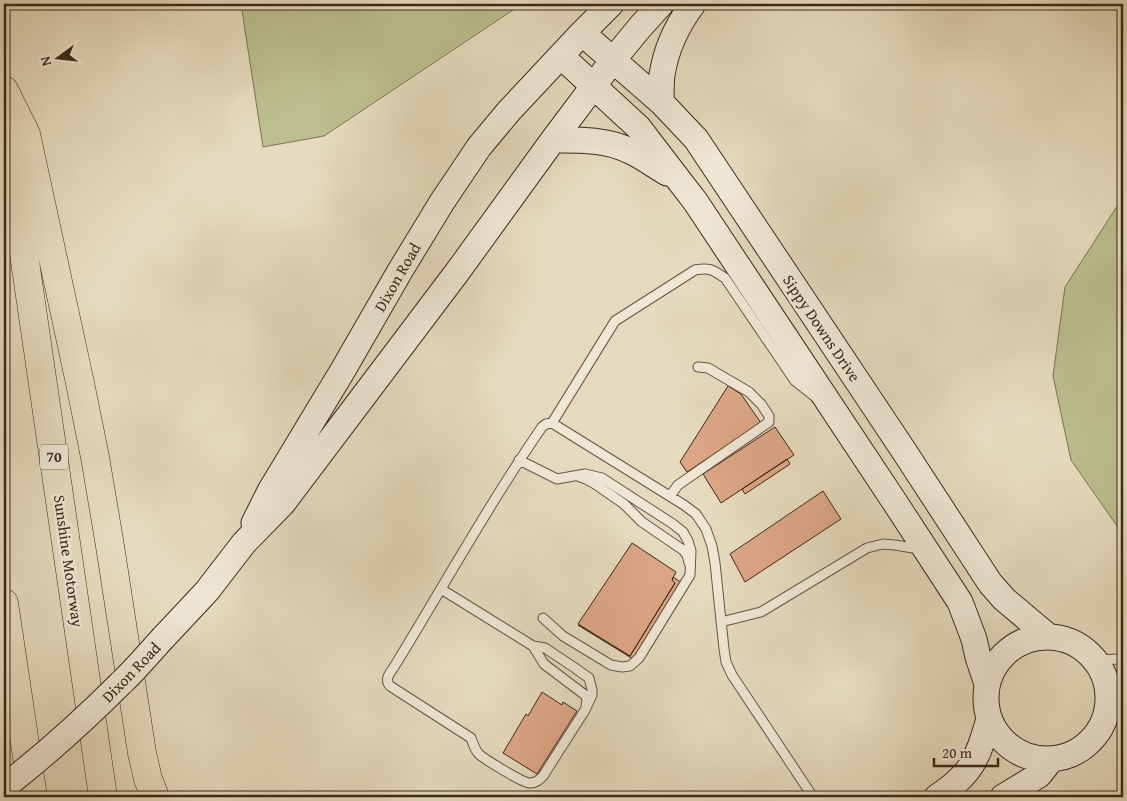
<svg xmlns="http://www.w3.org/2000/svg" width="1127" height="801" font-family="'Gentium Book Plus',serif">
<rect width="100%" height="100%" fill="#e6dabe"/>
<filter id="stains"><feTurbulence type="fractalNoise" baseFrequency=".004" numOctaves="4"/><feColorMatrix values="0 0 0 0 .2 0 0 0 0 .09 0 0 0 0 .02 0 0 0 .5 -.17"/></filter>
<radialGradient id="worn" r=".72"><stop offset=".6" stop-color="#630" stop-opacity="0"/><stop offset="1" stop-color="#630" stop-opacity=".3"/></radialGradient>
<!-- green -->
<path fill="#bbbe8e" stroke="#7c7354" d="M241 4H522L324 136 263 147Z
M1123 197V530L1117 526 1071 460 1053 376 1065 287Z"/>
<!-- building -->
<path fill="#dca685" stroke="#3d2819" d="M728 386 741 394 761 423 687 472 680 462Z
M775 427 794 455 721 503 703 474Z
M787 459 790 464 745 494 742 489Z
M823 491 841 519 745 582 730 554Z
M632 543 676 572 672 580 675 583 630 656 578 624Z
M673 577 688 587 659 633 633 659 578 625 630 656 675 583 672 580Z
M542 692 562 705 563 702 577 711 537 774 503 753 526 714 528 716Z"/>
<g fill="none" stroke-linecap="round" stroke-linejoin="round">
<!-- service casing -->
<g stroke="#675442" stroke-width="11">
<path id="service" d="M552 423 684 505 696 514 706 529 712 546 715 563 724 649 726 662 732 675 813 797
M519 460 557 479 585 474 602 478 673 524 683 532 688 541 691 551 690 575 639 658 630 666 622 667 611 665 563 636 543 618
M580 477 586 479 595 484 624 504 642 522 683 550 687 555 689 563
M670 496 678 485 769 422V416L761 404 749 392 708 368 698 367
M441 589 533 646 545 648 575 668 589 678 592 690V695L585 710 543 776C539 780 536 783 530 783 523 783 482 758 478 753 474 748 473 743 471 738L390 686C384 679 390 673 394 667 443 587 489 504 542 427L546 424 552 423 615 321 695 270C710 267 713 270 725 278L795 381 814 396
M721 622 761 612 867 548 883 544 895 545 919 549
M533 646 544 664 585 695 587 699 586 706
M1096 660 1118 659 1123 661
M1108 708 1123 701"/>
</g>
<!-- secondary casing -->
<g stroke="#3d2819" stroke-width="27">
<path id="secondary" d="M582 33 661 102 696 139 902 448 990 583 1004 599 1048 636
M561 56 639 128 678 179 695 201 894 501 960 602 974 639 978 657 987 684
M661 102C661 93 661 83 662 75 666 49 678 24 693 4
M553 140C578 140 606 139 630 151 643 157 655 166 667 173
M254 523 270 491 343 370 400 271 442 202 479 147 509 111 582 33 611 4
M986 698a61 61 0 1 1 122 0a61 61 0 1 1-122 0Z
M163 638 207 591 244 543 283 503 458 271 553 140 613 60 641 26 661 4
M937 797C973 773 977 759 989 719
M1003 797 1039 775 1051 760"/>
</g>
<!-- motorway casing -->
<g stroke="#3d2819" stroke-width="29">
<path id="motorway" d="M4 90 26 134 80 383 95 457 110 546 142 753 148 779 155 797
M4 117 103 797
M4 603 33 797"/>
</g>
<!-- service -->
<use href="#service" stroke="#efe7d5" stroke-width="9"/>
<!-- secondary -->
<use href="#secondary" stroke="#efe7d5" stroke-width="25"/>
<!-- motorway -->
<use href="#motorway" stroke="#e6dabe" stroke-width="28"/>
<!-- secondary-bridge casing -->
<g stroke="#3d2819" stroke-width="27" stroke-linecap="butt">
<path id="secondary-bridge" d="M4 787C45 755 84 720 121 683 136 669 149 653 163 638"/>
</g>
<!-- secondary-bridge -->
<use href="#secondary-bridge" stroke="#efe7d5" stroke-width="25"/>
</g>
<g text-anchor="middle" stroke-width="5" stroke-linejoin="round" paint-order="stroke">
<!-- shield labels -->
<rect fill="#efe7d5" stroke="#726151" stroke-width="1" x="40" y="444.5" width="28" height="25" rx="4"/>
<g font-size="15" font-weight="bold" fill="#3d2819">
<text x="54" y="462">70</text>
</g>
<!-- street labels -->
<g font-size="16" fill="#3d2819" stroke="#efe7d5">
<text transform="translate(397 277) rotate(-60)" y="6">Dixon Road</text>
<text transform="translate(822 328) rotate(56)" y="6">Sippy Downs Drive</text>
<text transform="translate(69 561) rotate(82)" y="6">Sunshine Motorway</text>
<text transform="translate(131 672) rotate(-46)" y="6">Dixon Road</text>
</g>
</g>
<!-- margin -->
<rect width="1127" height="801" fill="none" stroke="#e6dabe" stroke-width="20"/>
<rect x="5" y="5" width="1117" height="791" fill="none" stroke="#3d2819" stroke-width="2.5"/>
<rect x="10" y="10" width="1107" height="781" fill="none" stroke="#3d2819"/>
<!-- north arrow -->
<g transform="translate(58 58) rotate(255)" stroke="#efe7d5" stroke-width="4" paint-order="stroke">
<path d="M0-4L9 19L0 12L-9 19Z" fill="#3d2819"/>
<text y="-8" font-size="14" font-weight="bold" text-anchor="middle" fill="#3d2819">N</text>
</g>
<!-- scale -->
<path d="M934 758v8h64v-8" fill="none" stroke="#3d2819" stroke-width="2.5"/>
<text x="942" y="758" font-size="15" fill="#3d2819" stroke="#efe7d5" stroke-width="4" paint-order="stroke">20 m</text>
<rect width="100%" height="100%" filter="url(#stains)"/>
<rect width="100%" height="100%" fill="url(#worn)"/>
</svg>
